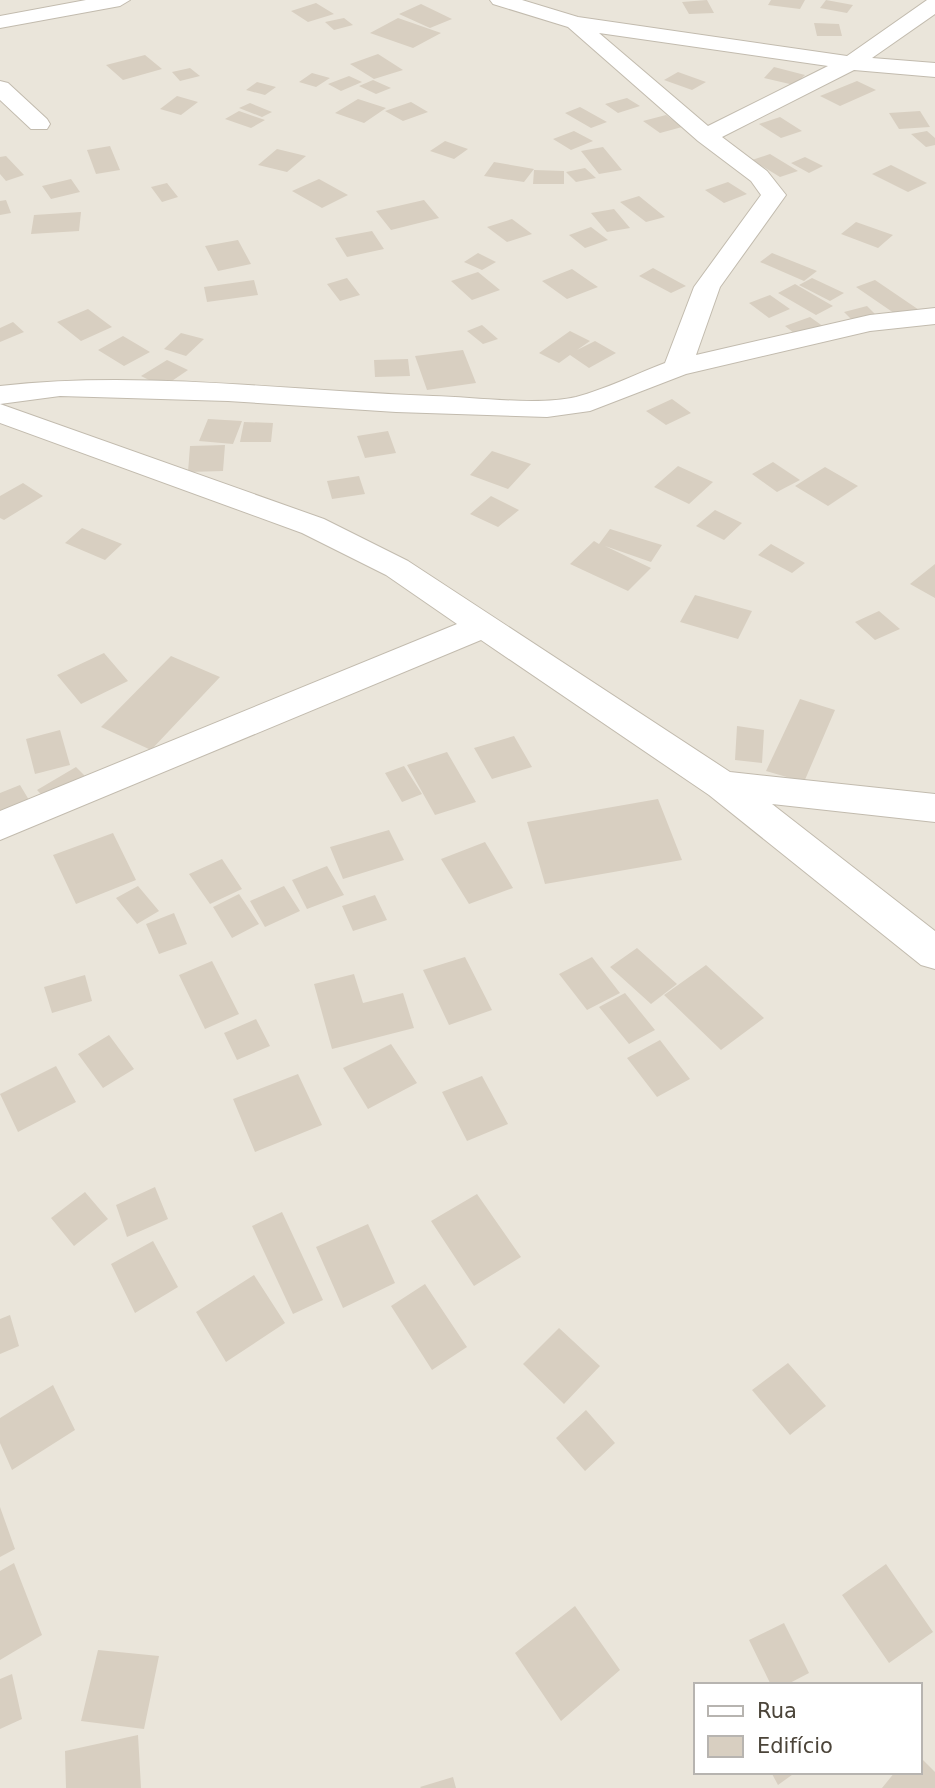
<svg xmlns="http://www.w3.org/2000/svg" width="935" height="1788" font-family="'DejaVu Sans',sans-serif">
<rect width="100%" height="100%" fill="#f6f3ec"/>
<!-- residential -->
<path fill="#eae5da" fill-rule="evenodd" d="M0 0H935V1788H0ZM695 1685H919V1772H695Z"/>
<!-- building -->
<path fill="#d8cfc1" d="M707 0 714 13 689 14 682 2Z
M771 0H805L800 9 768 5Z
M826 0 853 5 847 13 820 8Z
M316 3 334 14 308 22 291 11Z
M421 4 452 19 430 28 399 14Z
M344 18 353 25 334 30 325 22Z
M398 18 441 33 413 48 370 33Z
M814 23 839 24 842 36H817Z
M378 54 403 70 374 79 350 64Z
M145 55 162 69 123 80 106 65Z
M774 67 805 75 794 85 764 78Z
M190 68 200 76 180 81 172 72Z
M678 72 706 82 692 90 664 80Z
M312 73 330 78 316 87 299 82Z
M349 76 362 82 341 91 328 84Z
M373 80 391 88 376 94 359 86Z
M857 81 876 90 840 106 820 96Z
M257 82 276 87 265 95 246 90Z
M177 96 198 102 181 115 160 109Z
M627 98 640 106 618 113 605 104Z
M358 99 386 108 364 123 335 113Z
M411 102 428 112 403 121 385 111Z
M250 103 272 112 262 117 239 108Z
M580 107 607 122 591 128 565 113Z
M239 111 265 120 251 128 225 119Z
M920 111 930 127 899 129 889 113Z
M666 115 682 127 660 133 643 121Z
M780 117 802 131 781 138 759 124Z
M574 131 593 141 571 150 553 139Z
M927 131 935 138V145L926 147 911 134Z
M445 141 468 149 454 159 430 151Z
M110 146 120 170 96 174 87 150Z
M603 147 622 170 599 174 581 151Z
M277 149 306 156 287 172 258 165Z
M770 154 798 171 780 177 752 160Z
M6 156 24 175 6 181 0 174V157Z
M805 157 823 166 809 173 791 163Z
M494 162 534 169 524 182 484 176Z
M891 165 927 183 908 192 872 174Z
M585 168 596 178 576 182 566 172Z
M534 170 564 171V184H533Z
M71 179 80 192 51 199 42 186Z
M319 179 348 195 322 208 292 191Z
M728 182 747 194 724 203 705 190Z
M167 183 178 197 162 202 151 187Z
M639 196 665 217 646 222 620 202Z
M6 200 11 213 0 215V201Z
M424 200 439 218 391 230 376 211Z
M614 209 630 228 607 232 591 213Z
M81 212 79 231 31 234 34 215Z
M512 219 532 234 507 242 487 227Z
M856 222 893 235 878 248 841 234Z
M591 227 608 240 585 248 569 235Z
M372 231 384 249 347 257 335 238Z
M238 240 251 264 218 271 205 246Z
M478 253 496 262 482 270 464 262Z
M772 253 817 271 804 281 760 262Z
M653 268 686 286 671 293 639 276Z
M572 269 598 287 567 299 542 281Z
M478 272 500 290 472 300 451 281Z
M347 278 360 295 340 301 327 284Z
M812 278 844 293 830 301 799 285Z
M254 280 258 295 207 302 204 287Z
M875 280 925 314 907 322 856 287Z
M795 284 833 306 816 315 778 293Z
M770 295 790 309 769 318 749 303Z
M867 306 885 324 862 330 844 312Z
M88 309 112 327 81 341 57 322Z
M810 317 834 334 808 344 785 326Z
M13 322 24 332 0 342V328Z
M482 325 498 339 483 344 467 331Z
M570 331 590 341 577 350 595 341 616 353 589 368 570 355 559 363 539 353Z
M181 333 204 339 186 356 164 349Z
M123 336 150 352 124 366 98 350Z
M463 350 476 383 427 390 415 356Z
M408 359 410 376 375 377 374 360Z
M167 360 188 370 163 387 141 376Z
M672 399 691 413 666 425 646 411Z
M208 419 242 421 233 444 199 441Z
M244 422 273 423 271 442H240Z
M388 431 396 453 365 458 357 436Z
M225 445 223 471 188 472 190 446Z
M492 451 531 464 508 489 470 475Z
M773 462 800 480 777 492 752 474Z
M678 466 713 482 689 504 654 487Z
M825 467 858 486 828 506 795 486Z
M359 476 365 494 332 499 327 481Z
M23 483 43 496 4 520 0 518V496Z
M491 496 519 510 498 527 470 514Z
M715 510 742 523 724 540 696 526Z
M82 528 122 544 105 560 65 543Z
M610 529 662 545 651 562 605 546 651 568 628 591 570 564 594 541 599 544Z
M771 544 805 563 792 573 758 555Z
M935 564V598L910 584Z
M695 595 752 611 738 639 680 622Z
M879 611 900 629 875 640 855 622Z
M104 653 128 681 81 704 57 675Z
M171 656 220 677 151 750 101 727Z
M800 699 835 710 804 782 766 771Z
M737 726 764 730 762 763 735 760Z
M60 730 70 765 35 774 26 739Z
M514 736 532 767 492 779 474 748Z
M447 752 476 802 435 815 407 765Z
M404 766 422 794 402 802 385 773Z
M76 767 98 789 58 812 37 790Z
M20 785 38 815 10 827 0 810V793Z
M658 799 682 860 545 884 527 822Z
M389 830 404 860 343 879 330 847Z
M113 833 136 880 76 904 53 855Z
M485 842 513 888 469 904 441 859Z
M222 859 242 889 210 904 189 874Z
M327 866 344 895 307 909 292 880Z
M138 886 159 911 137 924 116 898Z
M284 886 300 911 265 927 250 901Z
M239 894 259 924 232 938 213 907Z
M375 895 387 920 353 931 342 906Z
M174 913 187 944 159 954 146 924Z
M637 948 677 984 651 1004 610 967Z
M465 957 492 1010 449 1025 423 970Z
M592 957 620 993 587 1010 559 974Z
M212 961 239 1014 205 1029 179 975Z
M706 965 764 1018 721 1050 664 995Z
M354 974 363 1003 403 993 414 1028 332 1049 314 984Z
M85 975 92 1001 52 1013 44 987Z
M625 993 655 1030 629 1044 599 1007Z
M256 1019 270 1046 237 1060 224 1033Z
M109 1035 134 1069 103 1088 78 1054Z
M660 1040 690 1079 657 1097 627 1058Z
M391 1044 417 1083 368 1109 343 1068Z
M56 1066 76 1102 18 1132 0 1094Z
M298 1074 322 1125 255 1152 233 1099Z
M482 1076 508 1124 467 1141 442 1092Z
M155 1187 168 1219 127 1237 116 1205Z
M85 1192 108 1219 74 1246 51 1218Z
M477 1194 521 1257 474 1286 431 1221Z
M282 1212 323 1300 293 1314 252 1226Z
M368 1224 395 1283 343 1308 316 1247Z
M153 1241 178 1287 135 1313 111 1264Z
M254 1275 285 1323 226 1362 196 1312Z
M425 1284 467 1347 432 1370 391 1306Z
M10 1315 19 1346 0 1354V1319Z
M559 1328 600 1366 564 1404 523 1364Z
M788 1363 826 1406 790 1435 752 1390Z
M53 1385 75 1430 12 1470 0 1443V1418Z
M586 1410 615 1443 585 1471 556 1438Z
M0 1507 15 1549 0 1557Z
M14 1563 42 1635 0 1660V1571Z
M886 1564 933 1632 889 1663 842 1595Z
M575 1606 620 1670 561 1721 515 1653Z
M784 1623 809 1673 786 1685H771L749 1640Z
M98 1650 159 1656 144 1729 81 1721Z
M12 1674 22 1719 0 1729V1679Z
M138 1735 141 1788H66L65 1751Z
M919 1756 935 1772V1788H882L895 1772H919Z
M771 1772H796L778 1785Z
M453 1777 456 1788H421L420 1787Z"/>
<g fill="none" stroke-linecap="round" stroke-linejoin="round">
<!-- minor casing -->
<g stroke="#c2bbae" stroke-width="2">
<path id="minor" d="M86 0H130L120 6 0 28V16Z
M490 0H522L578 17 847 56 927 0H935V14L872 58 935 63V77L854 70 722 137 767 171 786 195 720 287 696 355 870 315 935 308V324L870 331 686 374 590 411 547 417 396 412 228 401 60 396 0 404V386C144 370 289 391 433 396 474 397 538 406 576 397 606 389 636 374 665 363L694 287 761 195 751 181 698 141 568 27 493 4ZM599 33 828 66 708 126Z
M0 81 8 83 47 119 50 124 47 129H31L0 100Z
M0 404 324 519 408 561 730 772 935 794V822L772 804 935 931V969L921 965 709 795 481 640 0 840V811L457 624 386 575 302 533 0 423Z"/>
</g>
<!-- minor -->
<use href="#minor" fill="#fff" fill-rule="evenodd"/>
</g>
<!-- legend -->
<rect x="694" y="1683" width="228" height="91" fill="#ffffff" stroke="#b7b4b0" stroke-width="2"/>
<rect x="708" y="1706" width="35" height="10" fill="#ffffff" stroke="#b7b4b0" stroke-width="2"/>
<text x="757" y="1718" font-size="21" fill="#4b4439">Rua</text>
<rect x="708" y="1736" width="35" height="21" fill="#d8cfc1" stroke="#b7b4b0" stroke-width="2"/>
<text x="757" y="1753" font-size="21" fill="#4b4439">Edifício</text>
</svg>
